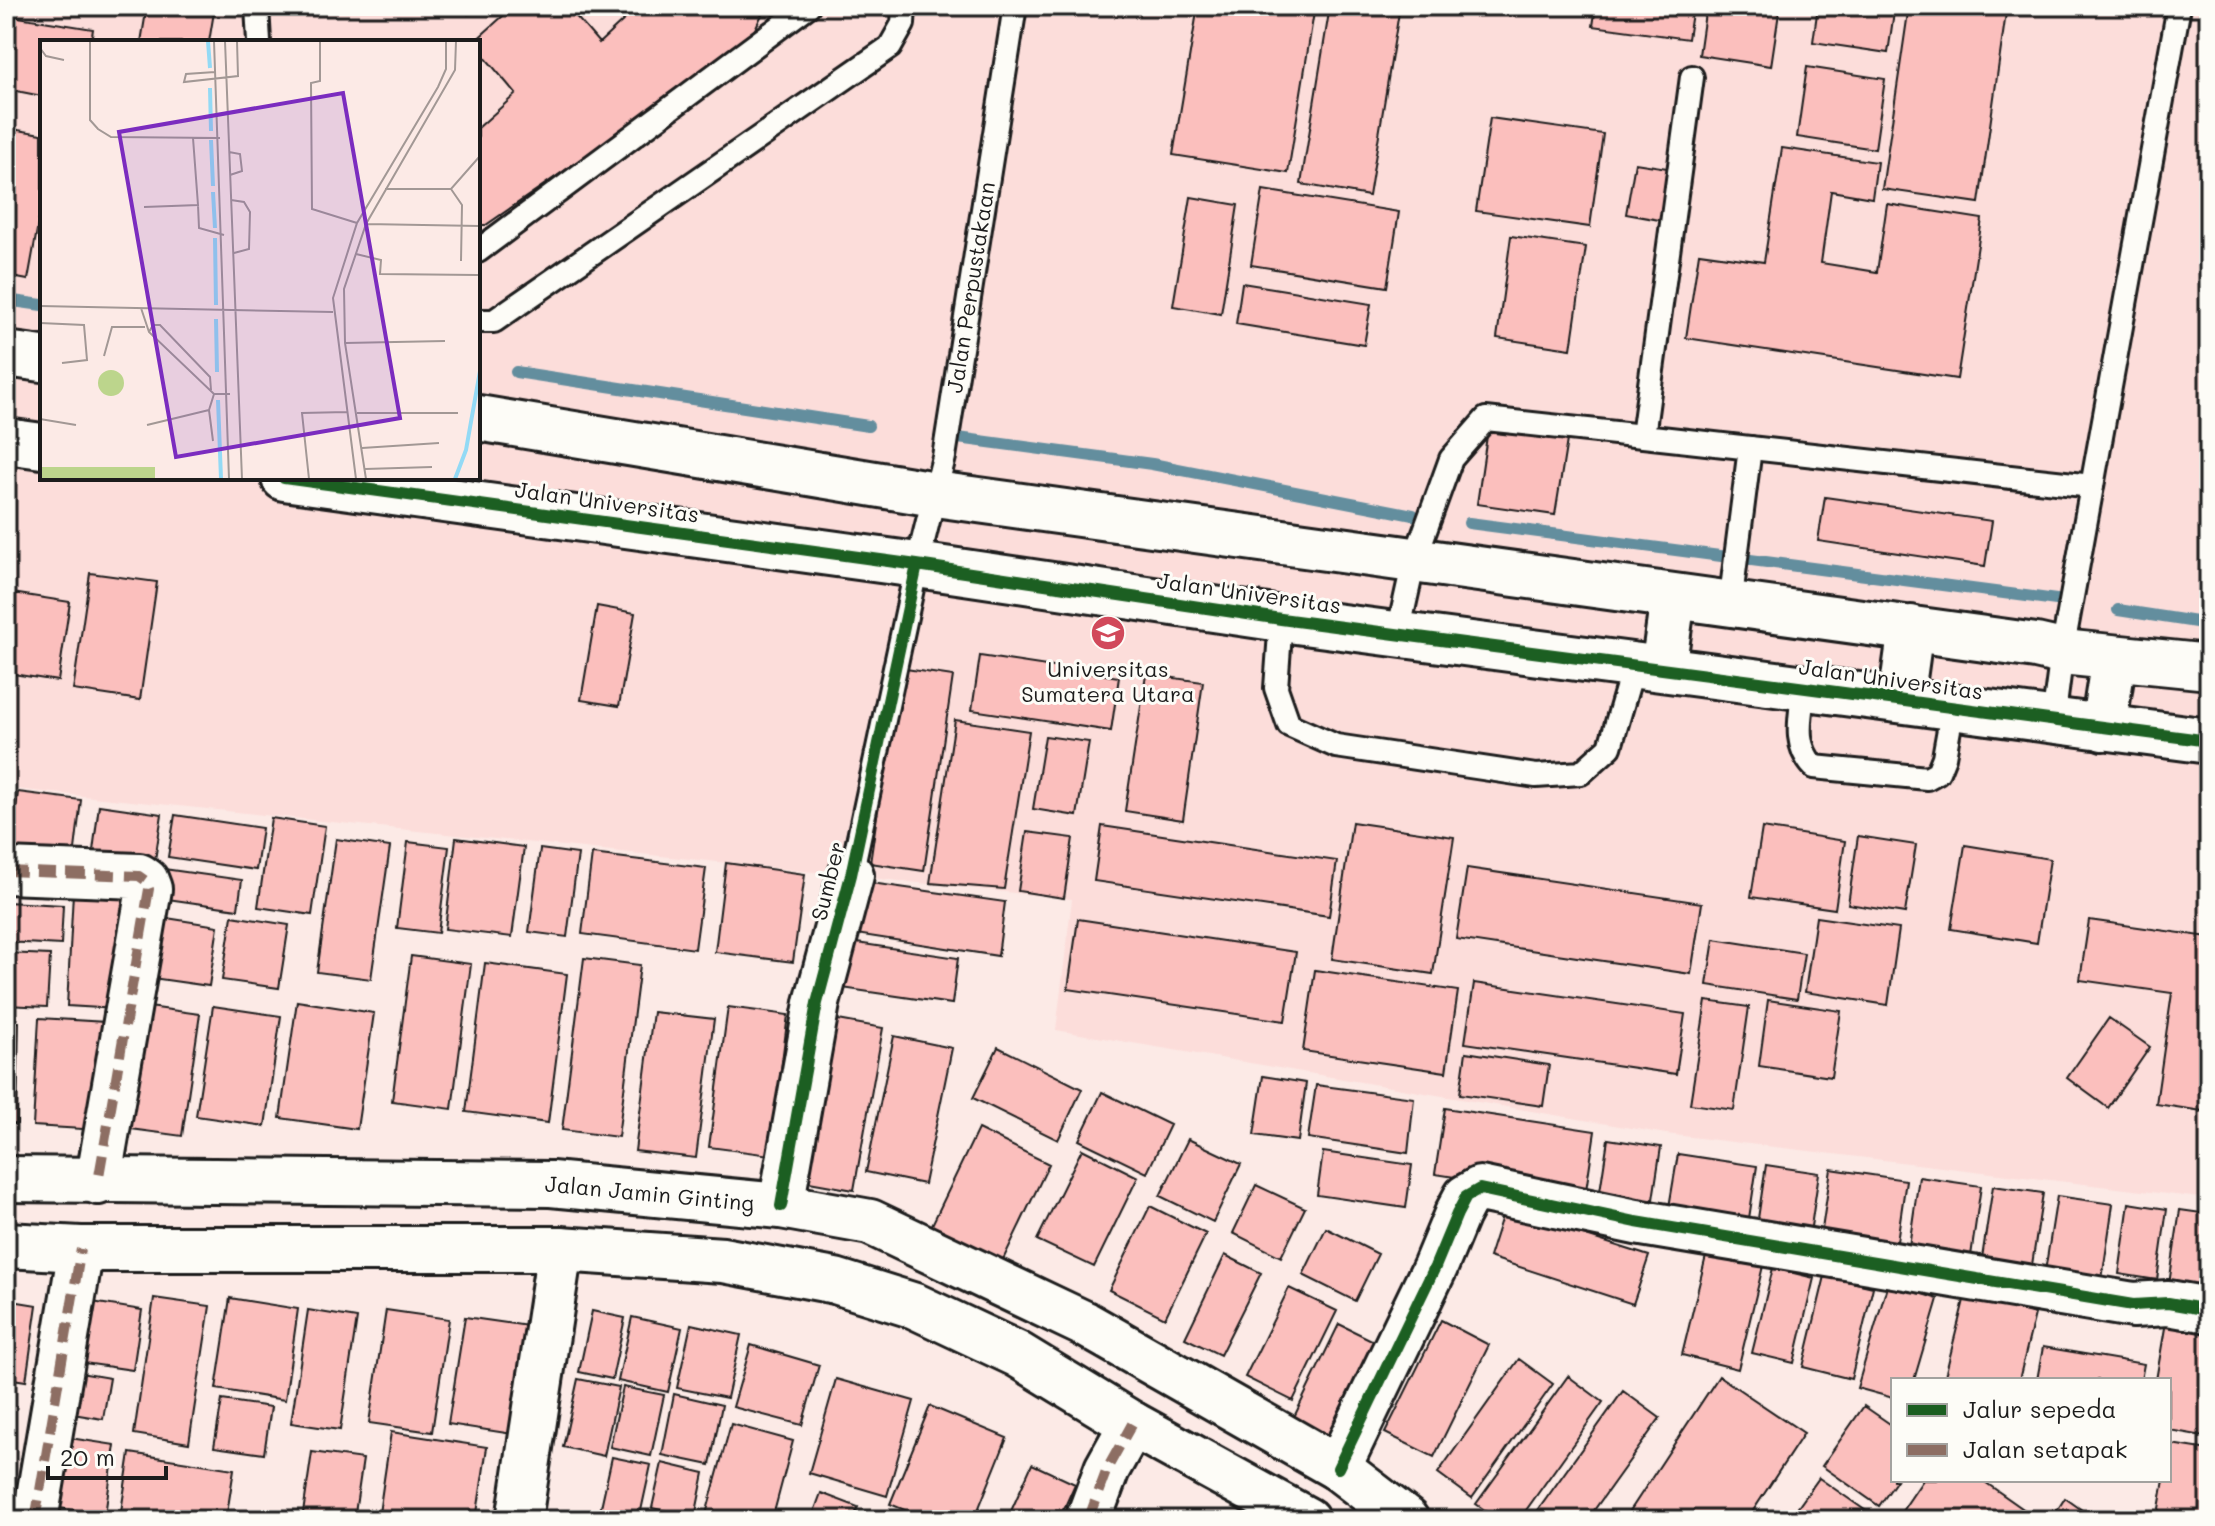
<svg xmlns="http://www.w3.org/2000/svg" width="2215" height="1526" font-family="Mali,sans-serif">
<rect width="100%" height="100%" fill="#fceae6"/>
<filter id="ink" filterUnits="userSpaceOnUse"><feTurbulence type="fractalNoise" baseFrequency=".0125" numOctaves="2"/><feDisplacementMap in="SourceGraphic" scale="16" xChannelSelector="R" yChannelSelector="G"/><feConvolveMatrix kernelMatrix="1 2 1 2 8 2 1 2 1" color-interpolation-filters="sRGB"/></filter>
<g filter="url(#ink)">
<!-- built -->
<path fill="#fcddda" fill-rule="evenodd" d="M6 6H2209V1199L1666 1134 1056 1030 1072 899 6 788ZM42 42H478V478H42Z"/>
<g fill="none" stroke-linecap="round" stroke-linejoin="round">
<!-- stream -->
<path stroke="#638e9e" stroke-width="12" d="M6 300 42 305
M516 372 868 426
M958 438 1152 464 1413 515
M1469 523 2064 601
M2118 610 2209 624"/>
</g>
<!-- building -->
<path fill="#fbbfbd" stroke="#1c1c1c" stroke-width="2" d="M147 6H215L209 42H141Z
M466 6H489L490 9 468 14Z
M514 6H567L599 43 639 6H766L748 44 486 225H478V128L516 94 478 49V42H474Z
M1198 6H1315L1288 173 1173 155Z
M1330 6H1400L1369 196 1301 184Z
M1596 6H1693L1688 39 1593 26Z
M1706 6H1780L1771 66 1699 55Z
M1818 6H1852L1894 12 1888 53 1813 42Z
M1909 6H2007L1979 203 1882 189Z
M6 15 93 29 91 42H42V96L6 89Z
M1807 67 1885 79 1875 149 1797 137Z
M1490 118 1603 134 1590 227 1476 211Z
M6 128 42 134V202L28 280 6 276Z
M1782 148 1877 162 1872 198 1831 191 1821 263 1877 272 1887 204 1982 219 1957 379 1686 338 1699 253 1764 262Z
M1635 163 1674 169 1665 221 1626 214Z
M1263 190 1399 212 1387 287 1251 265Z
M1191 197 1238 205 1221 314 1173 306Z
M1511 236 1586 247 1571 349 1497 338Z
M1242 283 1371 304 1364 345 1236 324Z
M1488 429 1567 440 1555 515 1477 504Z
M1825 497 1992 521 1985 566 1818 541Z
M90 573 157 582 140 700 73 690Z
M6 592 70 602 58 681 6 673Z
M597 606 635 613 619 706 581 700Z
M980 656 1119 677 1111 731 972 710Z
M899 668 953 676 924 871 870 863Z
M1146 674 1203 682 1183 820 1125 811Z
M955 720 1029 731 1004 889 930 883Z
M1045 736 1089 742 1077 816 1033 809Z
M18 792 81 800 73 866 10 858Z
M99 805 162 814 155 860 93 851Z
M175 815 262 828 256 870 168 857Z
M271 818 325 826 312 915 258 907Z
M1352 822 1454 837 1433 974 1332 959Z
M1102 826 1337 861 1329 916 1094 881Z
M1762 828 1845 841 1835 909 1751 897Z
M1027 832 1073 838 1064 898 1018 891Z
M1858 836 1916 845 1905 913 1848 904Z
M456 838 524 847 512 937 445 929Z
M336 839 390 847 371 979 317 972Z
M408 842 449 847 438 933 397 928Z
M1965 845 2050 859 2037 943 1951 929Z
M540 849 578 854 567 937 529 932Z
M592 854 706 868 695 949 582 934Z
M726 863 805 874 793 962 715 952Z
M157 868 242 880 238 909 153 897Z
M1467 868 1702 903 1691 974 1456 939Z
M864 882 1005 902 998 956 856 934Z
M73 893 123 896 117 1009 67 1006Z
M6 902 63 905 61 945 6 942Z
M154 916 218 926 209 986 145 977Z
M232 916 289 925 279 988 222 980Z
M1816 917 1899 929 1888 1005 1805 992Z
M1078 919 1296 952 1285 1021 1068 989Z
M2089 920 2209 937V1112L2156 1104 2172 993 2080 980Z
M1714 939 1804 953 1797 999 1707 985Z
M850 942 958 958 952 1004 842 988Z
M6 953 50 955 47 1007 6 1005Z
M411 956 471 964 452 1109 392 1101Z
M584 958 640 965 618 1137 562 1130Z
M485 963 567 974 548 1123 466 1112Z
M1315 970 1458 991 1446 1072 1303 1051Z
M1474 983 1685 1014 1676 1074 1465 1043Z
M1768 1000 1841 1011 1831 1077 1759 1066Z
M297 1001 374 1013 357 1129 280 1118Z
M1706 1001 1749 1007 1734 1110 1690 1104Z
M213 1006 281 1016 265 1126 196 1116Z
M149 1007 200 1014 182 1136 130 1129Z
M728 1007 788 1015 770 1155 709 1147Z
M653 1012 714 1019 696 1158 635 1151Z
M39 1018 106 1022 99 1130 33 1126Z
M827 1018 883 1028 854 1190 798 1180Z
M2109 1018 2150 1047 2108 1108 2067 1078Z
M6 1022H19L17 1124H6Z
M894 1036 952 1048 924 1184 866 1172Z
M998 1047 1082 1089 1058 1140 973 1098Z
M1466 1052 1549 1065 1543 1106 1460 1094Z
M1263 1076 1306 1083 1298 1141 1254 1135Z
M1316 1085 1414 1098 1408 1153 1308 1138Z
M1102 1092 1170 1125 1147 1173 1079 1140Z
M1445 1108 1595 1131 1585 1197 1435 1174Z
M978 1129 1049 1164 999 1268 928 1233Z
M1188 1139 1241 1164 1213 1222 1160 1196Z
M1608 1139 1661 1147 1650 1219 1597 1211Z
M1082 1149 1138 1177 1094 1267 1037 1240Z
M1323 1152 1412 1165 1406 1208 1317 1195Z
M1678 1154 1757 1166 1748 1225 1668 1213Z
M1766 1165 1819 1173 1809 1240 1756 1232Z
M1831 1169 1906 1180 1895 1255 1820 1243Z
M1919 1177 1981 1186 1969 1270 1907 1260Z
M1256 1185 1305 1208 1281 1257 1233 1233Z
M1993 1186 2043 1193 2030 1278 1980 1271Z
M2057 1196 2113 1204 2100 1293 2043 1284Z
M2129 1203 2167 1209 2157 1280 2119 1274Z
M1150 1206 1206 1234 1165 1318 1109 1290Z
M1504 1210 1649 1256 1633 1304 1489 1257Z
M2180 1210 2209 1214V1298L2168 1291Z
M1326 1228 1378 1254 1355 1301 1303 1275Z
M1707 1252 1763 1266 1738 1369 1682 1355Z
M1225 1255 1261 1273 1220 1355 1185 1338Z
M1773 1268 1814 1278 1794 1363 1752 1353Z
M1825 1276 1873 1287 1851 1379 1803 1367Z
M1888 1283 1938 1299 1914 1380H1893V1398L1857 1388Z
M1289 1288 1337 1311 1293 1401 1245 1377Z
M1965 1296 2035 1314 2019 1380H1944Z
M154 1298 210 1306 189 1443 134 1434Z
M230 1298 298 1309 285 1400 216 1389Z
M6 1300 37 1305 26 1381 6 1378Z
M86 1301 142 1310 133 1370 77 1362Z
M308 1310 357 1318 340 1430 291 1423Z
M386 1310 449 1319 432 1432 369 1423Z
M592 1311 625 1318 612 1379 579 1372Z
M465 1317 535 1327 519 1435 448 1424Z
M632 1317 682 1328 668 1392 618 1381Z
M1441 1320 1489 1345 1434 1457 1385 1433Z
M2166 1322 2209 1330V1437L2169 1430V1380H2156Z
M691 1324 741 1335 727 1398 677 1388Z
M1339 1324 1382 1345 1335 1440 1293 1419Z
M751 1345 819 1365 802 1425 733 1407Z
M2043 1347 2144 1364 2141 1380H2037Z
M1519 1359 1553 1384 1472 1498 1438 1473Z
M74 1372 110 1378 103 1419 67 1413Z
M1568 1376 1603 1402 1519 1520H1499L1476 1504Z
M1719 1376 1804 1433 1747 1520H1624Z
M578 1379 619 1387 604 1456 563 1447Z
M836 1379 914 1401 887 1496 809 1473Z
M623 1387 664 1395 651 1456 610 1447Z
M1623 1391 1660 1418 1587 1520H1531Z
M674 1394 722 1405 710 1465 662 1455Z
M6 1396 12 1397 6 1433Z
M222 1400 271 1407 264 1454 214 1447Z
M930 1406 1007 1438 974 1520H929L890 1504Z
M1864 1406 1893 1426V1480H1897L1879 1506 1822 1466Z
M731 1424 793 1441 772 1520 705 1518Z
M391 1432 487 1447 476 1520H378Z
M57 1436 115 1445 105 1515 46 1506Z
M2171 1444 2209 1450V1520H2157L2164 1480H2169Z
M312 1452 363 1459 354 1520H302Z
M130 1453 234 1469 226 1520 120 1518Z
M612 1457 651 1465 639 1520H617L599 1516Z
M662 1463 704 1473 695 1517 652 1508Z
M1032 1464 1075 1484 1059 1520H1007Z
M1819 1478 1879 1520H1789Z
M1923 1480H1982L2029 1513 2024 1520H1896Z
M821 1493 858 1507 853 1520H811Z
M2065 1498 2096 1520H2051Z"/>
<g fill="none" stroke-linecap="round" stroke-linejoin="round">
<!-- lane casing -->
<g stroke="#1c1c1c" stroke-width="28">
<g id="lane">
<path d="M257 6 259 42"/>
<path d="M1692 77 1643 436 2092 486"/>
<path d="M478 251 808 6"/>
<path d="M478 321H494L890 47 903 24 904 6"/>
<path d="M1730 605 1750 448"/>
<path d="M1281 619 1276 688 1289 725 1336 746 1536 776 1581 773 1610 747 1634 664"/>
<path d="M1398 633 1414 561 1451 459 1486 419 1643 436"/>
<path d="M1804 687C1801 716 1792 744 1814 767L1927 778 1938 772 1944 757 1953 707"/>
<path d="M2053 721 2062 652 2179 6"/>
<path id="s1" d="M851 875 917 565 944 457 1015 6"/>
</g>
</g>
<!-- street casing -->
<g stroke="#1c1c1c" stroke-width="50">
<path id="street" d="M6 354 42 359
M478 418 935 494 2036 646 2062 652 2209 667
M6 441 42 446
M284 478 917 565 1281 619 2209 741
M1663 669 1673 598
M1901 700 1911 628
M2103 728 2114 658
M6 871 139 876 146 881 149 889 98 1182
M781 1206 817 1003 851 875
M1338 1468 1435 1267 1457 1214 1466 1197 1480 1189 1636 1222 2133 1305 2168 1303 2209 1310
M35 1520 81 1249
M519 1520 560 1249
M1088 1520 1107 1469 1132 1424"/>
</g>
<!-- primary casing -->
<g stroke="#1c1c1c" stroke-width="50">
<g id="primary">
<path id="s2" d="M6 1179 551 1184 781 1206 870 1222 1085 1324 1338 1468 1406 1520"/>
<path d="M6 1245 81 1249H560L723 1260 835 1281 915 1306 1017 1354 1132 1424 1307 1520"/>
</g>
</g>
<!-- lane -->
<use href="#lane" stroke="#fdfcf7" stroke-width="22"/>
<!-- street -->
<use href="#street" stroke="#fdfcf7" stroke-width="44"/>
<!-- primary -->
<use href="#primary" stroke="#fdfcf7" stroke-width="44"/>
<!-- quiet -->
<path stroke="#8d6e63" stroke-width="10" stroke-dasharray="20 10" stroke-linecap="butt" d="M6 871 139 876 146 881 149 889 98 1182
M35 1520 81 1249
M1088 1520 1107 1469 1132 1424"/>
<!-- cycleway casing -->
<g stroke="#fdfcf7" stroke-width="17">
<path id="cycleway" d="M284 478 917 565 1281 619 2209 741
M781 1206 817 1003 851 875 917 565
M1338 1468 1435 1267 1457 1214 1466 1197 1480 1189 1636 1222 2133 1305 2168 1303 2209 1310"/>
</g>
<!-- cycleway -->
<use href="#cycleway" stroke="#1b5e20" stroke-width="12"/>
</g>
</g>
<!-- icons -->
<defs>
<g id="university-disc" transform="scale(1.8)"><circle r="9.5" fill="#d1495b" stroke="#fdfcf7"/><path d="M0-5L7-2L0 1L-7-2ZM-4 1L0 2.5L4 1V4Q0 6-4 4Z" fill="#fff"/></g>
</defs>
<g fill-rule="evenodd">
<use href="#university-disc" x="1108" y="633"/>
</g>
<g text-anchor="middle" stroke-width="6" stroke-linejoin="round" paint-order="stroke">
<!-- street labels -->
<g font-size="22" fill="#1c1c1c" stroke="#fdfcf7">
<text dy="8" stroke="none"><textPath href="#s1" startOffset="600">Jalan Perpustakaan</textPath></text>
<text transform="translate(607 502) rotate(8)" y="8">Jalan Universitas</text>
<text transform="translate(1249 593) rotate(8)" y="8">Jalan Universitas</text>
<text transform="translate(1891 679) rotate(8)" y="8">Jalan Universitas</text>
<text transform="translate(828 881) rotate(-76)" y="8">Sumber</text>
<text dy="8" stroke="none"><textPath href="#s2" startOffset="644">Jalan Jamin Ginting</textPath></text>
</g>
<!-- poi labels -->
<g font-size="22" fill="#1c1c1c" stroke="#fdfcf7">
<text x="1108" y="677">Universitas<tspan x="1108" dy="25">Sumatera Utara</tspan></text>
</g>
</g>
<!-- overview -->
<g transform="translate(40 40)">
<rect width="440" height="440" fill="#fceae6"/>
<path d="M58 343a13 13 0 1 1 26 0a13 13 0 1 1-26 0ZM0 427H115V439H0Z" fill="#bcd58c"/>
<path fill="none" stroke="#93daf5" stroke-width="4" d="M168 1 170 28M170 48 171 91M171 100 173 146M173 152 175 188M175 198 176 265M176 279 177 332M178 360 181 439M415 439 426 410 440 331"/>
<path fill="none" stroke="#a29895" stroke-width="2" d="M50 1V80L58 89 71 97 180 98M174 1 189 439M185 1 202 439M280 1V41L271 43 272 169 317 183M0 8 6 16 24 20M175 32 146 34 144 42 198 36 197 1M189 112 200 114 202 131 190 135M345 149H411L440 116M411 149 422 165 421 221M191 160 204 162 210 172 209 209 194 213M158 165 159 188 184 195M104 167 158 165 153 98M326 184 440 186M316 214 341 220 340 234 438 235M0 266 293 272M101 268 109 292 174 354H190M0 283 44 285 47 320 22 323M109 292 113 285H120L170 337 171 350M305 303 405 301M64 316 72 287H105M317 373H418M0 379 36 385M107 385 169 370M173 401 169 370 174 354M322 408 399 403M325 429 392 427M269 439 262 373 307 372M316 439 293 258 317 183 398 47 406 29V1M326 439 305 303 304 249 326 184 415 30 416 1"/>
<path fill="#7b2cbf" fill-opacity="0.15" stroke="#7b2cbf" stroke-width="4" d="M303 53 360 378 136 417 79 92Z"/>
<rect width="440" height="440" fill="none" stroke="#1c1c1c" stroke-width="4"/>
</g>
<!-- margin -->
<rect width="2215" height="1526" fill="none" stroke="#fdfcf7" stroke-width="32"/>
<rect x="16" y="16" width="2183" height="1494" fill="none" stroke="#1c1c1c" stroke-width="3" filter="url(#ink)"/>
<!-- legend -->
<rect x="1891" y="1378" width="280" height="104" fill="#fdfcf7" stroke="#a3a29f" stroke-width="2"/>
<rect x="1907" y="1404" width="40" height="12" fill="#1b5e20" stroke="#a3a29f" stroke-width="2"/>
<text x="1963" y="1418" font-size="24" fill="#1c1c1c">Jalur sepeda</text>
<rect x="1907" y="1444" width="40" height="12" fill="#8d6e63" stroke="#a3a29f" stroke-width="2"/>
<text x="1963" y="1458" font-size="24" fill="#1c1c1c">Jalan setapak</text>
<!-- scale -->
<path d="M48 1466v12h118v-12" fill="none" stroke="#1c1c1c" stroke-width="4"/>
<text x="60" y="1466" font-size="24" fill="#1c1c1c" stroke="#fdfcf7" stroke-width="6" paint-order="stroke">20 m</text>
</svg>
